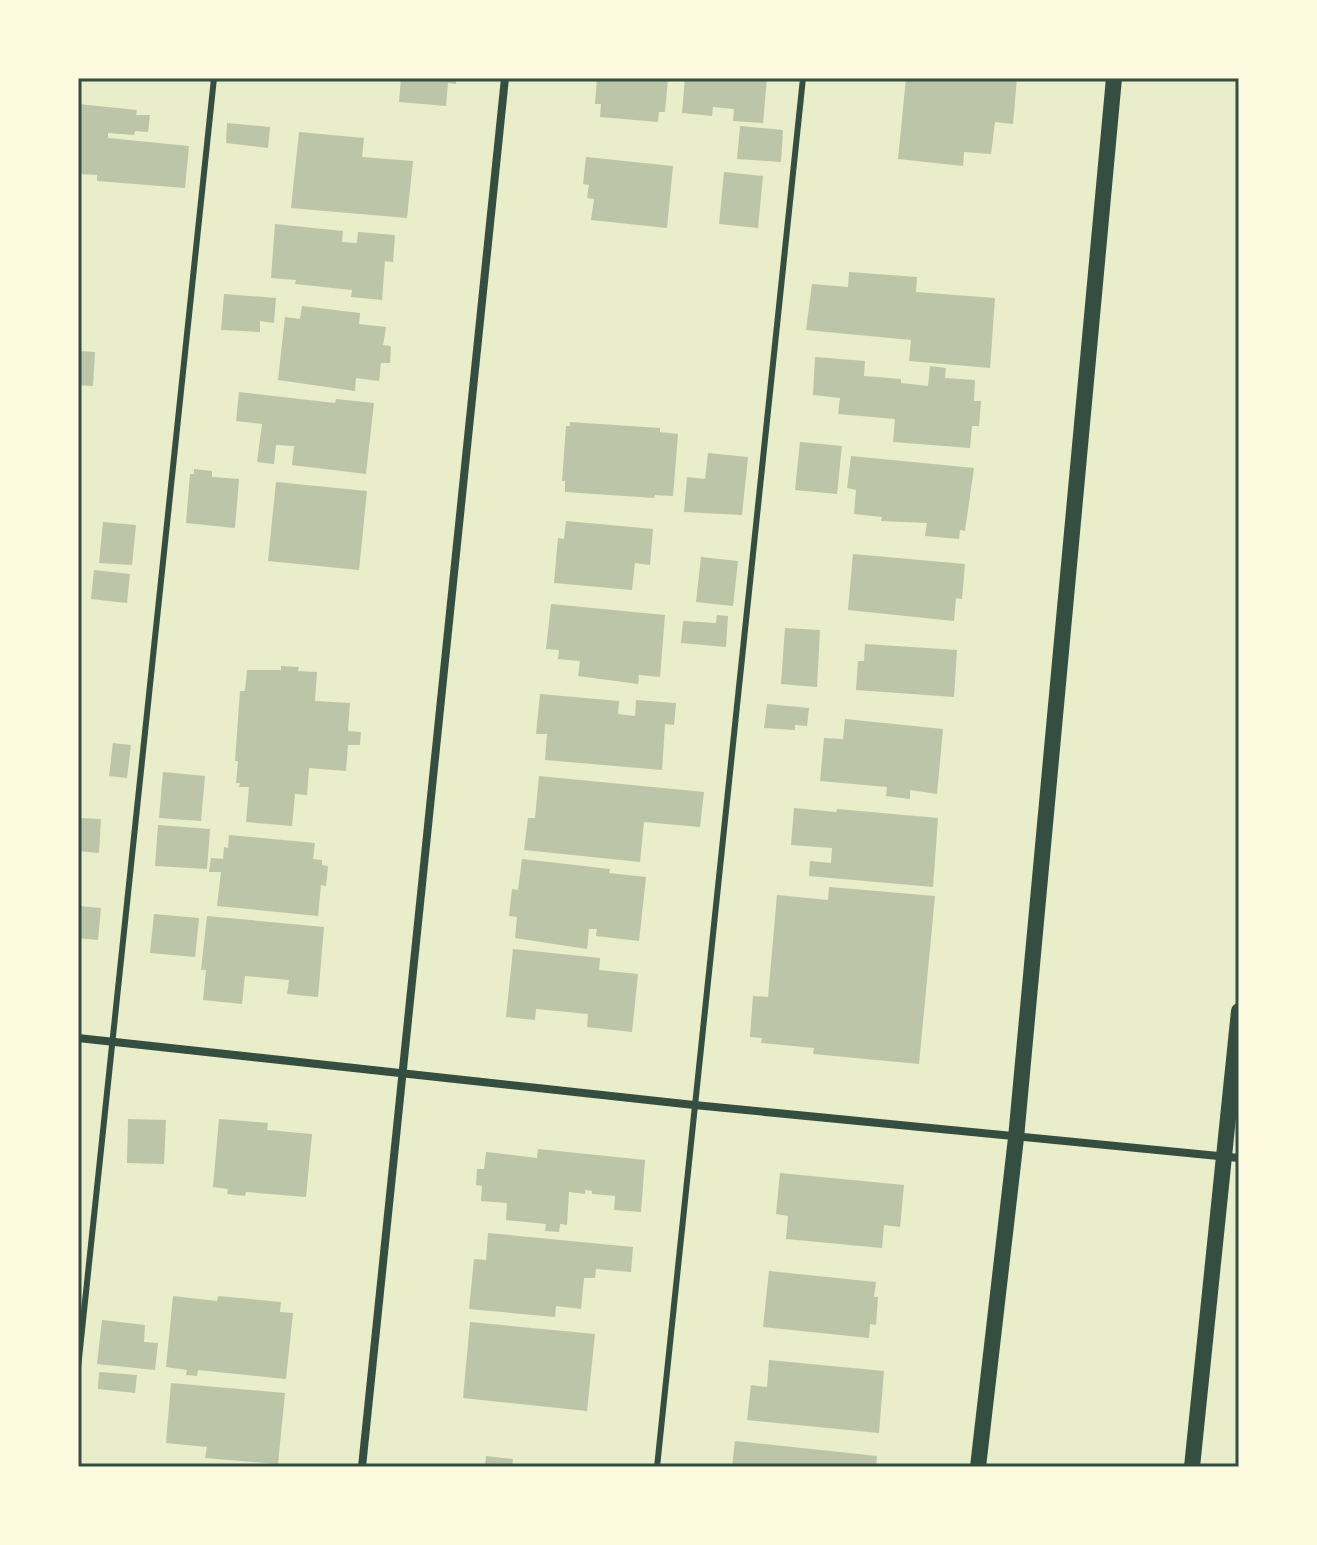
<svg xmlns="http://www.w3.org/2000/svg" width="1317" height="1545" font-family="Quicksand,sans-serif">
<rect width="100%" height="100%" fill="#e9edc9"/>
<!-- building -->
<path fill="#bcc5a7" d="M401 78H456V84L448 83 446 106 399 102Z
M597 78H668L665 112H659L658 122 600 117 601 104H595Z
M685 78H767L763 123 733 121 734 109 713 107 712 116 682 113Z
M906 78H1017L1013 124 995 122 991 154 964 152 963 166 898 159Z
M78 104 137 110 136 115H150L148 132 135 131 134 135 108 133V138L189 146 185 188 97 181V175L78 174Z
M227 123 270 127 268 148 226 143Z
M740 126 783 130 781 162 737 159Z
M299 132 364 138 362 157 413 161 407 218 291 208Z
M586 157 673 166 667 228 591 220 594 199 587 198 589 185 583 184Z
M724 172 763 176 758 228 719 224Z
M275 224 343 231 342 242 357 243 358 232 395 235 393 262 385 261 382 300 351 297 352 290 295 284 296 280 271 278Z
M849 272 917 277 916 292 995 298 990 368 909 361 911 340 806 330 812 284 848 287Z
M224 294 276 298 274 323 260 321V332L221 330Z
M302 306 360 313 359 324 386 327 383 345 391 346 390 363H381L379 381 356 378 355 391 278 380 285 317 300 319Z
M78 351 95 352 93 386 78 385Z
M815 357 865 361 864 376 901 379V383L928 386 930 366 946 368 945 378 975 380 974 401H981L979 426H972L970 448 893 442 895 419 838 414 840 398 813 395Z
M239 392 335 403 336 399 374 403 366 474 292 465 294 446 276 445 274 464 257 462 262 424 236 421Z
M570 422 660 428V432L678 434 673 496 655 495 654 498 565 492V481H562L566 426H570Z
M800 442 842 446 837 494 795 490Z
M708 453 748 457 742 515 684 512 687 477 705 479Z
M851 456 974 468 965 531 960 530 959 539 925 536 927 523 881 521 882 517 854 514 856 490 847 488Z
M194 469 212 471V477L239 479 235 528 186 523 190 474H194Z
M276 482 367 491 359 570 268 561Z
M566 521 653 529 650 565 635 563 632 590 554 583 558 538 564 539Z
M103 522 136 525 132 565 99 563Z
M853 554 965 564 962 599 956 598 954 621 848 610Z
M701 557 738 561 733 606 696 602Z
M94 570 130 574 127 603 91 599Z
M551 604 665 615 660 677 639 675 638 684 578 676 580 661 558 659 559 650 546 649Z
M717 615 728 616 726 647 681 643 683 621 716 623Z
M785 628 820 630 817 687 781 684Z
M865 644 957 650 954 697 856 690 858 661H864Z
M281 666 299 667 298 671 317 672 315 701 350 703 348 731 361 732 360 745H348L346 771 309 768 307 795 295 794 292 826 246 822 249 787H239L240 783H236L238 761H235L240 691H245L247 670H281Z
M540 694 619 701 618 714 635 716 636 700 676 703 674 725 665 724 662 770 545 760 547 734H536Z
M767 704 809 708 807 726 795 725V730L764 728Z
M845 719 943 729 937 794 910 790V799L886 796 887 787 820 781 824 738 843 739Z
M113 743 131 745 127 778 109 776Z
M163 772 205 776 201 821 159 818Z
M539 776 704 792 700 827 644 822 640 862 524 850 528 818H535Z
M794 808 836 812 837 809 938 818 933 887 809 876 810 861 831 863 832 848 791 845Z
M78 818 101 819 99 853 78 851Z
M158 825 210 829 207 869 155 866Z
M229 835 315 843 313 859 322 860V865L328 866 326 886 321 885 318 916 217 906 221 872H209L211 858 223 859 224 847 228 848Z
M522 859 610 869 609 873 646 877 639 941 596 936 597 929H589L587 949 515 938 517 917 509 916 512 889 518 890Z
M829 887 935 896 919 1064 813 1054 814 1048 761 1043 762 1038 750 1037 753 996 768 997 777 895 828 900Z
M78 906 101 908 98 940 78 938Z
M154 914 199 918 195 957 150 953Z
M207 916 324 927 318 997 287 994 289 980 245 976 242 1004 203 1000 206 970H201Z
M513 949 600 958 599 970 638 974 632 1032 587 1027 588 1014 536 1009 535 1020 506 1017Z
M128 1119 166 1120 164 1164 127 1163Z
M219 1119 268 1123 267 1130 312 1134 306 1197 246 1192 245 1196 227 1194 228 1189 213 1187Z
M538 1149 645 1160 641 1212 614 1210 615 1196 592 1194V1191L585 1190V1194L569 1192 567 1225 560 1224 559 1232 545 1231 546 1224 506 1220 507 1203 481 1201 482 1186 476 1185 477 1169H484L486 1152 537 1158Z
M780 1173 904 1185 900 1227 884 1225 882 1248 786 1239 788 1216 776 1214Z
M488 1233 633 1247 631 1272 596 1269 595 1278H584L581 1309 556 1306 555 1317 469 1309 474 1259 486 1260Z
M769 1271 876 1282 874 1297H878L876 1325 870 1324 869 1338 763 1327Z
M173 1296 217 1301 218 1296 281 1302 280 1312 293 1313 286 1379 198 1370 197 1376 186 1375 187 1370 166 1367Z
M102 1320 145 1325 144 1342 158 1343 155 1370 97 1364Z
M470 1322 595 1334 587 1411 463 1398Z
M769 1360 884 1371 879 1433 747 1420 751 1385 767 1387Z
M99 1372 137 1375 135 1393 98 1389Z
M171 1383 285 1393 278 1464 205 1458 207 1447 166 1443Z
M735 1441 877 1456 876 1467H732Z
M486 1456 513 1459 512 1467H485Z"/>
<g fill="none" stroke-linecap="round" stroke-linejoin="round">
<!-- service -->
<path stroke="#344e41" stroke-width="6" d="M78 1368 214 78
M657 1467 803 78"/>
<!-- minor -->
<path stroke="#344e41" stroke-width="8" d="M78 1038 694 1105 1239 1158
M362 1467 505 78"/>
<!-- secondary -->
<path stroke="#344e41" stroke-width="16" d="M978 1467 1016 1138 1114 78
M1192 1467 1239 1011"/>
</g>
<!-- border -->
<rect width="1317" height="1545" fill="none" stroke="#fefae0" stroke-width="160"/>
<rect x="80" y="80" width="1157" height="1385" fill="none" stroke="#344e41" stroke-width="3"/>
</svg>
